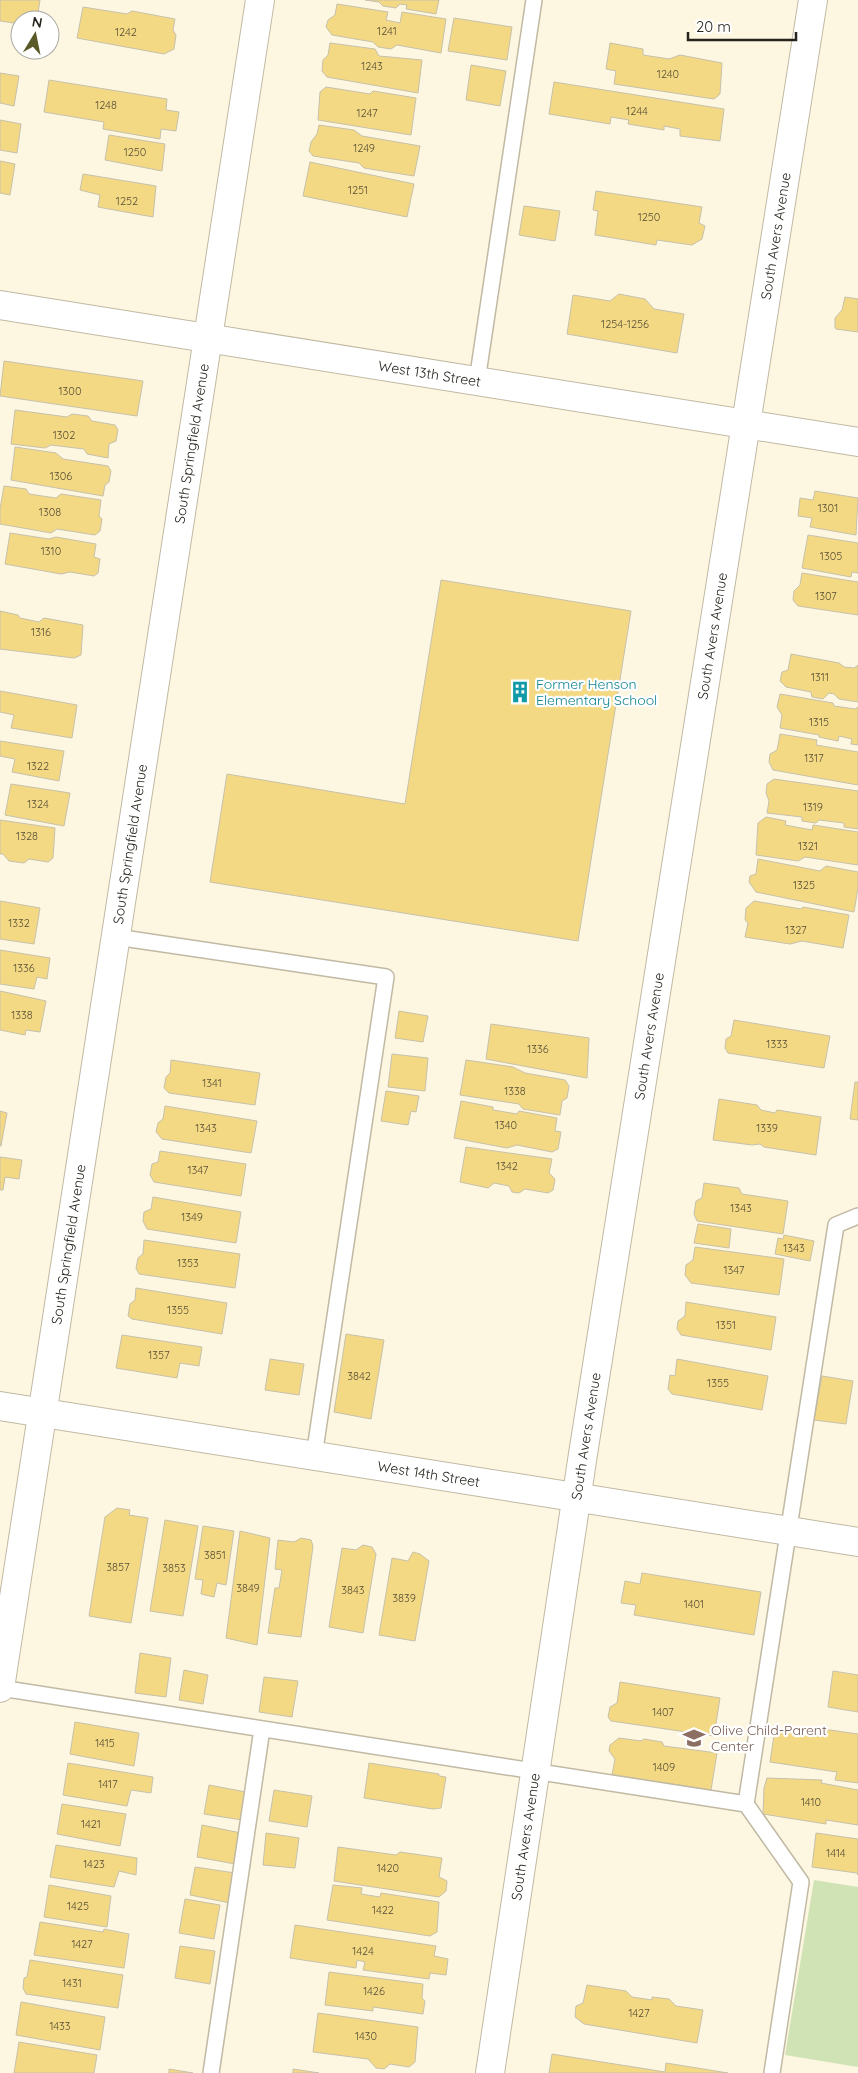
<svg xmlns="http://www.w3.org/2000/svg" width="858" height="2073" font-family="Quicksand,sans-serif">
<rect width="100%" height="100%" fill="#fdf6e0"/>
<!-- green -->
<path fill="#cfe3b5" d="M814 1880 858 1887V2067L785 2055Z"/>
<!-- building -->
<path fill="#f4d985" stroke="#c7c1ab" d="M0 0H40L37 20H20V24L0 21Z
M365 0H439L436 14 406 9 407 5 400 4 396 8 383 6 379 2Z
M337 4 388 12 386 20 400 23 402 12 446 19 441 53 397 45 391 49 378 47 373 42 332 35 326 27 328 20 335 15Z
M83 7 127 14 132 11 175 19 173 30 176 35 174 49 164 54 77 38Z
M454 18 512 27 507 60 448 51Z
M330 43 375 49 379 56 422 60 418 93 327 77 322 71 323 60 328 55Z
M610 43 643 49V55L669 59 680 55 722 63 720 94 714 99 614 84 616 71 606 69Z
M471 65 506 71 500 106 466 100Z
M0 73 19 76 14 106 0 103Z
M49 80 167 99 166 110 179 112 176 131 161 129 160 139 103 129 104 122 44 112Z
M554 82 724 109 720 141 680 136V129L664 126V130L628 124 629 120 611 117 610 124 549 114Z
M326 87 370 94 373 91 416 98 411 135 318 120 320 92Z
M0 120 21 124 17 153 0 150Z
M319 125 354 130 362 136 420 146 414 176 364 168 359 163 313 156 309 151 311 142 317 134Z
M109 135 165 144 162 171 105 160Z
M0 161 15 164 10 195 0 193Z
M310 162 414 184 407 217 303 196Z
M83 174 156 186 153 217 98 207 100 195 80 190Z
M596 191 702 207 699 223 705 226 702 239 692 245 657 240 656 245 595 235 598 211 593 210Z
M524 206 560 211 555 241 519 235Z
M619 294 645 299 654 309 684 314 677 353 567 334 573 295 610 301Z
M845 297 858 299V332L836 329 835 327V318L842 310Z
M4 361 143 381 137 416 0 396Z
M15 410 67 417 72 414 88 416 92 421 115 425 118 430 116 441 109 444 108 458 87 454 84 449 51 445 45 448 11 444Z
M15 447 56 453 63 459 108 466 111 471 109 482 105 485 103 496 11 480Z
M4 486 26 489 29 494 56 498 61 494 101 500 99 516 102 519 100 531 95 535 57 529 51 533 0 524V509Z
M815 491 858 498 856 535 810 527 812 518 798 516 800 498 813 500Z
M10 533 49 539 56 537 96 544 94 557 100 559 98 573 94 576 70 572 61 574 5 564Z
M808 535 858 543V573L852 572 851 577 802 568Z
M802 573 858 582V615L798 606 793 600 794 591 800 585Z
M441 580 631 611 578 941 210 882 227 774 405 804Z
M0 611 18 615 20 618 39 622 44 618 83 625 81 655 74 658 0 649Z
M791 654 839 663 844 667 854 668 858 665V702L839 699 834 694 829 693 823 699 812 697 811 692 786 687 780 681 782 672 788 670Z
M0 691 77 705 72 738 11 728 14 715 0 712Z
M780 694 833 703 834 706 855 709 858 707V745L851 744 852 739 839 736 838 741 819 737V735L780 728 782 715 777 707Z
M780 734 817 740 816 745 858 752V785L773 770 769 762 770 754 777 750Z
M0 741 64 751 59 781 12 772 15 759 0 756Z
M774 779 858 791V829L844 827V823L819 820 816 823 802 821V817L767 813 769 801 766 793 767 784Z
M11 784 70 793 64 826 5 815Z
M766 817 786 821 785 825 812 830 813 825 858 832V865L805 857 798 861 756 855 758 823Z
M0 820 55 828 53 858 48 862 29 859 24 863 9 861 3 854H0Z
M758 859 820 871 826 866 858 872V888L854 912 756 892 749 882 750 876 756 874Z
M0 901 40 908 34 944 0 939Z
M754 901 801 909 803 907 849 915 843 948 802 941 790 944 745 937 748 923 745 920 746 908Z
M0 950 50 958 47 979 37 977 34 989 0 984Z
M0 991 46 1001 40 1032 26 1030 25 1035 0 1030Z
M399 1011 428 1016 423 1042 395 1038Z
M734 1020 830 1036 824 1068 728 1053 725 1048 726 1039 731 1036Z
M491 1024 589 1038 587 1078 486 1059Z
M392 1054 428 1058 425 1091 388 1087Z
M171 1060 260 1073 255 1105 169 1093 164 1088 166 1077 170 1073Z
M466 1060 513 1067 525 1073 565 1080 569 1086 567 1098 562 1101 560 1115 523 1109 519 1104 460 1095Z
M855 1082H858V1120L850 1119Z
M386 1091 419 1096 416 1112 411 1111 408 1125 381 1121Z
M719 1099 757 1105 761 1110 775 1113 777 1110 821 1117 816 1155 764 1147 760 1144 752 1145 713 1140Z
M461 1101 493 1107V1110L517 1114 519 1111 557 1118 555 1131 561 1132 558 1149 552 1152 517 1145 507 1148 454 1138Z
M165 1106 257 1121 251 1153 162 1139 156 1132 158 1123 163 1119Z
M0 1111 7 1113 1 1146H0Z
M466 1147 552 1159 549 1173 555 1179 553 1190 548 1193 525 1189 519 1193 512 1192 509 1186 494 1183 488 1188 460 1182Z
M160 1151 246 1164 241 1196 154 1182 150 1175 152 1164 158 1162Z
M0 1157 22 1160 19 1179 5 1177 3 1190H0Z
M704 1183 739 1188 742 1194 788 1201 783 1234 697 1221 694 1214 696 1201 702 1198Z
M153 1197 241 1212 236 1243 147 1229 143 1221 144 1212 151 1209Z
M698 1224 731 1229 729 1248 694 1243Z
M784 1235 814 1241 810 1261 775 1254 778 1238 783 1239Z
M144 1240 240 1254 235 1288 139 1274 136 1268 138 1258 143 1254Z
M695 1247 784 1259 779 1295 691 1283 685 1275 686 1265 693 1260Z
M136 1288 227 1303 222 1334 132 1319 128 1316 130 1304 135 1300Z
M686 1302 776 1317 771 1350 681 1335 677 1329 678 1321 685 1316Z
M346 1334 384 1340 371 1419 334 1412Z
M122 1335 202 1347 199 1366 180 1363 177 1378 116 1368Z
M270 1359 304 1364 299 1395 265 1390Z
M677 1359 768 1376 762 1410 672 1394 668 1389 670 1375 675 1376Z
M822 1376 853 1381 846 1424 814 1420Z
M117 1508 130 1510 129 1515 148 1518 131 1623 89 1616 105 1517Z
M165 1520 198 1526 183 1616 150 1611Z
M203 1526 234 1531 226 1585 217 1583 214 1597 201 1594 203 1580 195 1579Z
M240 1531 270 1538 257 1645 226 1638Z
M301 1538 311 1540 313 1546 301 1637 268 1633 275 1588H279L282 1570 275 1569 278 1540 294 1542Z
M363 1545 372 1547 376 1554 363 1633 329 1627 342 1548 356 1550Z
M413 1552 420 1554 429 1561 415 1641 379 1635 392 1558 408 1561Z
M642 1573 761 1592 754 1635 634 1615 636 1605 621 1603 625 1581 640 1584Z
M140 1653 171 1658 166 1697 135 1693Z
M184 1670 208 1675 203 1704 179 1700Z
M833 1671 858 1675V1712L828 1707Z
M264 1677 298 1681 292 1717 259 1712Z
M620 1682 720 1698 714 1736 611 1721 608 1717 610 1707 617 1703Z
M75 1722 139 1733 134 1766 70 1754Z
M816 1728 858 1734V1783L835 1780 837 1772 770 1762 775 1729 815 1736Z
M619 1738 641 1741 644 1739 662 1742 664 1746 717 1753 711 1790 612 1775 615 1759 609 1751 610 1745Z
M68 1763 153 1777 151 1793 131 1790 127 1806 63 1795Z
M369 1763 439 1774V1776L446 1777 441 1808 433 1809 364 1798Z
M767 1778 822 1780 821 1783 858 1790V1825L826 1820V1824L763 1814 764 1788Z
M209 1785 246 1792 242 1820 204 1814Z
M274 1790 312 1796 307 1827 269 1821Z
M62 1804 126 1814 120 1846 57 1834Z
M202 1825 241 1833 235 1864 197 1857Z
M266 1833 299 1838 295 1868 263 1865Z
M816 1833 858 1839V1875L857 1873 812 1867Z
M56 1845 137 1858 136 1875 119 1871 114 1887 50 1877Z
M338 1847 396 1855 400 1852 442 1858 439 1877 447 1881 446 1891 439 1897 334 1881Z
M195 1867 235 1873 230 1903 190 1895Z
M49 1885 111 1896 107 1927 44 1917Z
M333 1885 362 1888 361 1894 380 1897 381 1893 439 1902 437 1932 430 1936 327 1920Z
M185 1899 220 1905 214 1939 179 1933Z
M40 1922 103 1932 104 1929 129 1934 124 1968 34 1955Z
M295 1925 436 1946 434 1956 448 1959 446 1975 430 1973 429 1979 363 1970 365 1962 357 1960 356 1968 290 1958Z
M180 1946 215 1951 210 1984 175 1978Z
M30 1960 123 1975 118 2008 26 1994 23 1988 24 1978 27 1977Z
M329 1972 423 1984 422 1998 425 2001 423 2014 373 2007V2011L325 2005Z
M587 1985 626 1991 632 1997 652 2000V1997L669 1999 676 2006 703 2010 697 2043 584 2024 575 2017 576 2006 583 2003Z
M21 2002 105 2017 100 2050 16 2035Z
M318 2013 418 2027 415 2062 409 2067 390 2064 384 2069 376 2068 368 2059 313 2052Z
M19 2042 97 2055 94 2073H14Z
M552 2054 665 2072 666 2063 728 2073H549Z
M169 2069 193 2073H169Z
M293 2069 319 2073H293Z"/>
<g fill="none" stroke-linecap="round" stroke-linejoin="round">
<!-- lane casing -->
<g stroke="#c0b9a4" stroke-width="18">
<path id="lane" d="M477 381 534 0
M116 937 386 977 314 1456
M0 1688 746 1804
M211 2073 262 1729
M772 2073 801 1882 746 1804 836 1225 858 1216"/>
</g>
<!-- street casing -->
<g stroke="#c0b9a4" stroke-width="30">
<g id="street">
<path id="s1" d="M0 305 858 442"/>
<path id="s2" d="M0 1406 858 1542"/>
<path id="s3" d="M0 1688 260 0"/>
<path id="s4" d="M490 2073 583 1454 813 0"/>
</g>
</g>
<!-- lane -->
<use href="#lane" stroke="#fff" stroke-width="15"/>
<!-- street -->
<use href="#street" stroke="#fff" stroke-width="28"/>
</g>
<!-- icons -->
<defs>
<g id="building-bare" transform="scale(1.725)"><path d="M-4-6H4V6H1V3H-1V6H-4ZM-2.5-4.3h1.7v1.8h-1.7ZM.8-4.3h1.7v1.8H.8ZM-2.5-1h1.7V.8h-1.7ZM.8-1h1.7V.8H.8Z" fill="#0f9aa8" stroke="#fff" stroke-width="2.5" paint-order="stroke"/></g>
<g id="school-bare" transform="scale(1.725)"><path d="M0-5L7-2L0 1L-7-2ZM-4 1L0 2.5L4 1V4Q0 6-4 4Z" fill="#8d6e63" stroke="#fff" stroke-width="2.5" paint-order="stroke"/></g>
</defs>
<g fill-rule="evenodd">
<use href="#building-bare" x="520" y="692"/>
<use href="#school-bare" x="694" y="1738"/>
</g>
<g text-anchor="middle" stroke-width="4.5" stroke-linejoin="round" paint-order="stroke">
<!-- number labels -->
<g font-size="11" fill="#595036">
<text x="387" y="35">1241</text>
<text x="126" y="36">1242</text>
<text x="372" y="70">1243</text>
<text x="668" y="78">1240</text>
<text x="106" y="109">1248</text>
<text x="637" y="115">1244</text>
<text x="367" y="117">1247</text>
<text x="364" y="152">1249</text>
<text x="135" y="156">1250</text>
<text x="358" y="194">1251</text>
<text x="127" y="205">1252</text>
<text x="649" y="221">1250</text>
<text x="625" y="328">1254-1256</text>
<text x="70" y="395">1300</text>
<text x="64" y="439">1302</text>
<text x="61" y="480">1306</text>
<text x="828" y="512">1301</text>
<text x="50" y="516">1308</text>
<text x="51" y="555">1310</text>
<text x="831" y="560">1305</text>
<text x="826" y="600">1307</text>
<text x="41" y="636">1316</text>
<text x="820" y="681">1311</text>
<text x="819" y="726">1315</text>
<text x="814" y="762">1317</text>
<text x="38" y="770">1322</text>
<text x="38" y="808">1324</text>
<text x="813" y="811">1319</text>
<text x="27" y="840">1328</text>
<text x="808" y="850">1321</text>
<text x="804" y="889">1325</text>
<text x="19" y="927">1332</text>
<text x="796" y="934">1327</text>
<text x="24" y="972">1336</text>
<text x="22" y="1019">1338</text>
<text x="777" y="1048">1333</text>
<text x="538" y="1053">1336</text>
<text x="212" y="1087">1341</text>
<text x="515" y="1095">1338</text>
<text x="506" y="1129">1340</text>
<text x="206" y="1132">1343</text>
<text x="767" y="1132">1339</text>
<text x="507" y="1170">1342</text>
<text x="198" y="1174">1347</text>
<text x="741" y="1212">1343</text>
<text x="192" y="1221">1349</text>
<text x="794" y="1252">1343</text>
<text x="188" y="1267">1353</text>
<text x="734" y="1274">1347</text>
<text x="178" y="1314">1355</text>
<text x="726" y="1329">1351</text>
<text x="159" y="1359">1357</text>
<text x="359" y="1380">3842</text>
<text x="718" y="1387">1355</text>
<text x="215" y="1559">3851</text>
<text x="118" y="1571">3857</text>
<text x="174" y="1572">3853</text>
<text x="248" y="1592">3849</text>
<text x="353" y="1594">3843</text>
<text x="404" y="1602">3839</text>
<text x="694" y="1608">1401</text>
<text x="663" y="1716">1407</text>
<text x="105" y="1747">1415</text>
<text x="664" y="1771">1409</text>
<text x="108" y="1788">1417</text>
<text x="811" y="1806">1410</text>
<text x="91" y="1828">1421</text>
<text x="836" y="1857">1414</text>
<text x="94" y="1868">1423</text>
<text x="388" y="1872">1420</text>
<text x="78" y="1910">1425</text>
<text x="383" y="1914">1422</text>
<text x="82" y="1948">1427</text>
<text x="363" y="1955">1424</text>
<text x="72" y="1987">1431</text>
<text x="374" y="1995">1426</text>
<text x="639" y="2017">1427</text>
<text x="60" y="2030">1433</text>
<text x="366" y="2040">1430</text>
</g>
<!-- street labels -->
<g font-size="14" fill="#25231b" stroke="#fff">
<text dy="5" stroke="none"><textPath href="#s4" startOffset="1859">South Avers Avenue</textPath></text>
<text dy="5" stroke="none"><textPath href="#s1" startOffset="435">West 13th Street</textPath></text>
<text dy="5" stroke="none"><textPath href="#s3" startOffset="1259">South Springfield Avenue</textPath></text>
<text dy="5" stroke="none"><textPath href="#s4" startOffset="1454">South Avers Avenue</textPath></text>
<text dy="5" stroke="none"><textPath href="#s3" startOffset="854">South Springfield Avenue</textPath></text>
<text dy="5" stroke="none"><textPath href="#s4" startOffset="1049">South Avers Avenue</textPath></text>
<text dy="5" stroke="none"><textPath href="#s3" startOffset="449">South Springfield Avenue</textPath></text>
<text dy="5" stroke="none"><textPath href="#s4" startOffset="644">South Avers Avenue</textPath></text>
<text dy="5" stroke="none"><textPath href="#s2" startOffset="434">West 14th Street</textPath></text>
<text dy="5" stroke="none"><textPath href="#s4" startOffset="239">South Avers Avenue</textPath></text>
</g>
<!-- culture labels -->
<g font-size="14" fill="#0d838f" stroke="#fff" text-anchor="start">
<text x="536" y="689">Former Henson<tspan x="536" dy="16">Elementary School</tspan></text>
</g>
<!-- education labels -->
<g font-size="14" fill="#785e54" stroke="#fff" text-anchor="start">
<text x="711" y="1735">Olive Child-Parent<tspan x="711" dy="16">Center</tspan></text>
</g>
</g>
<!-- north arrow -->
<g transform="translate(35 35) rotate(10)"><circle r="24" fill="#ffffff" stroke="#a8a7a4"/>
<path d="M0-4L9 19L0 12L-9 19Z" fill="#595a27"/>
<text y="-8" font-size="14" font-weight="bold" text-anchor="middle" fill="#25231b">N</text>
</g>
<!-- scale -->
<path d="M688 32v8h108v-8" fill="none" stroke="#25231b" stroke-width="2.5"/>
<text x="696" y="32" font-size="15" fill="#25231b" stroke="#ffffff" stroke-width="4" paint-order="stroke">20 m</text>
</svg>
